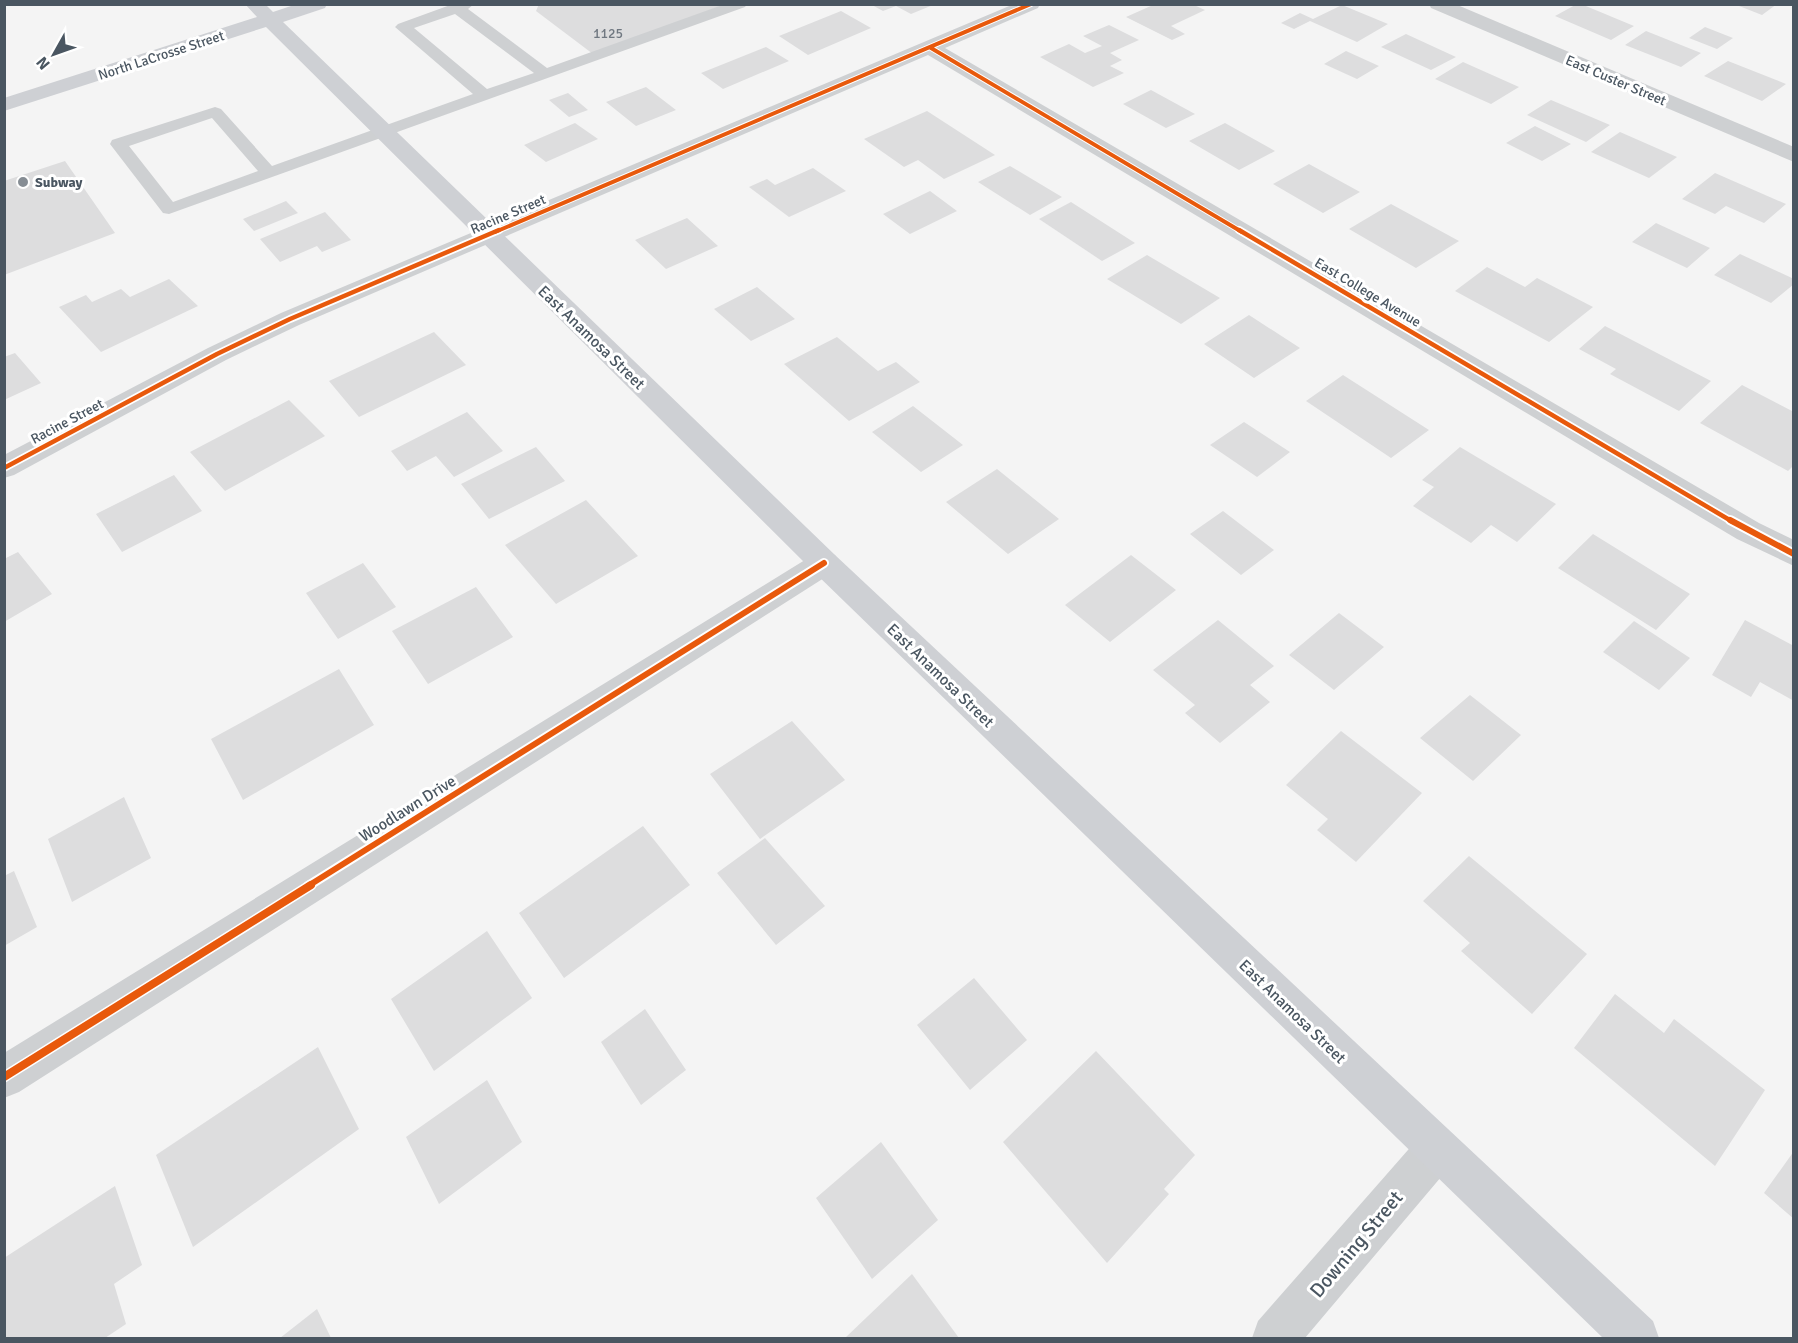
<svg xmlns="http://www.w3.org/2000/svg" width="1798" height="1343" font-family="Signika,sans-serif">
<rect width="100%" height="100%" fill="#f4f4f4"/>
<!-- building -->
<path fill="#ddddde" d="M539 4H726L593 54 536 11Z
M1577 4H1581L1634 26 1611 40 1555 16Z
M1734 4H1777L1762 15Z
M872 5 933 4V5L911 14 896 6 883 11Z
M1153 5H1194L1205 10 1171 26 1185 34 1172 40 1126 17Z
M1342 5 1388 24 1357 42 1310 21 1294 29 1281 23 1300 13 1313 19Z
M841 11 871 28 808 55 779 36Z
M1109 25 1139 40 1110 53 1122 60 1110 66 1124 73 1093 87 1040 57 1069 44 1085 53 1102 46 1083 36Z
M1705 27 1733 38 1717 49 1689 38Z
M1646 31 1701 53 1681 67 1625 45Z
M1406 34 1456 57 1431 70 1381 47Z
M766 47 789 61 723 89 701 73Z
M1346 51 1379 66 1357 79 1324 64Z
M1728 61 1786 84 1762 101 1704 76Z
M1463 62 1519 87 1491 104 1435 79Z
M646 87 676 110 636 126 606 102Z
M1151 90 1195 114 1166 128 1123 104Z
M568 93 588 110 569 117 549 100Z
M1551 100 1610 125 1586 142 1527 115Z
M927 111 995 155 944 179 918 160 904 167 864 139Z
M575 123 598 139 546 162 524 145Z
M1225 123 1275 151 1239 170 1189 141Z
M1535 126 1571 144 1542 161 1506 143Z
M1620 132 1677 157 1649 178 1591 152Z
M65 161 115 233 4 275V181Z
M1309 164 1360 192 1323 213 1273 184Z
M1010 166 1062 197 1030 215 978 182Z
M813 168 846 191 789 217 749 187 767 179 775 185Z
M1715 173 1786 204 1764 223 1726 206 1715 214 1682 199Z
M930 191 957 211 910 234 883 214Z
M286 201 298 213 254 231 243 219Z
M1071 202 1135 243 1102 261 1039 219Z
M1391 204 1459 241 1416 268 1349 229Z
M325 212 351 240 322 252 317 246 280 262 260 239Z
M687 218 718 246 666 269 635 240Z
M1656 223 1710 248 1687 268 1632 242Z
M1740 254 1794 279V284L1771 303 1714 275Z
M1147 255 1220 298 1181 324 1107 279Z
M1487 267 1525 287 1537 278 1593 307 1549 342 1455 291Z
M169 279 198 306 101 352 59 307 86 295 92 302 121 289 130 297Z
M757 287 795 319 751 341 714 309Z
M1249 315 1300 348 1254 378 1204 344Z
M1605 326 1711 381 1679 411 1610 374 1616 369 1579 349Z
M434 332 466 365 359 417 329 381Z
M837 337 878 371 896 362 920 382 849 421 784 364Z
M15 353 41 383 4 400V357Z
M1343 375 1429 430 1391 458 1306 401Z
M1742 385 1794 412V465L1788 471 1700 423Z
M289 400 325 436 225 491 190 452Z
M913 406 963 445 921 472 872 432Z
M467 412 503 451 454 477 436 456 407 471 391 451Z
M1244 422 1290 452 1257 477 1210 445Z
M536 447 565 481 489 519 461 484Z
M1460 447 1556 504 1517 542 1491 525 1471 543 1413 506 1434 487 1422 480Z
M997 469 1059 519 1008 554 946 502Z
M174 475 202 511 122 552 96 514Z
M586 500 638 556 556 604 505 545Z
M1223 511 1274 550 1241 575 1190 534Z
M1593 534 1690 594 1656 630 1558 568Z
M18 552 52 594 4 622V559Z
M1131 555 1176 590 1110 642 1065 605Z
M363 563 396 607 338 639 306 593Z
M476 587 513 637 428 684 392 631Z
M1339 613 1384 647 1334 690 1289 655Z
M1218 620 1274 666 1250 685 1270 702 1220 743 1185 713 1195 705 1153 670Z
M1745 620 1794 646V701L1760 682 1751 697 1712 675Z
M1634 621 1690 658 1659 690 1603 652Z
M339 669 374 725 243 800 211 739Z
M1470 695 1521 735 1473 781 1420 738Z
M792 721 845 780 760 839 710 774Z
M1341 731 1422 793 1356 862 1317 830 1328 819 1286 785Z
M124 797 151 858 72 902 48 839Z
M643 826 690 885 564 978 519 913Z
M765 838 825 906 776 945 717 873Z
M1469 856 1587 954 1532 1014 1461 951 1470 943 1423 901Z
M14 871 37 927 4 946V876Z
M487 931 532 998 434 1071 391 999Z
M974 978 1027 1040 970 1090 917 1025Z
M1615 994 1664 1033 1674 1019 1765 1090 1715 1166 1574 1048Z
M645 1009 686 1070 641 1105 601 1042Z
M318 1047 359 1129 193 1247 156 1155Z
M1096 1051 1195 1155 1164 1189 1169 1194 1107 1263 1003 1142Z
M487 1080 522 1142 439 1204 406 1137Z
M881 1142 938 1220 872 1279 816 1198Z
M1794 1151V1219L1764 1193Z
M115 1186 142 1265 114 1284 126 1324 105 1338H4V1258Z
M912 1274 959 1338H845Z
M317 1309 331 1338H280Z"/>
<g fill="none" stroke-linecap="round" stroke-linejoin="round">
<!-- lane -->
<path fill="#ced0d2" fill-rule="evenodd" d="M453 4H474L468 9 547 68 725 4H747L745 7 169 214 163 213 110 144 112 140 215 107 221 109 272 166 473 94 395 27 398 24ZM455 14 534 73 487 89 414 28ZM212 118 258 171 173 202 129 146Z"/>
<!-- street -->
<path fill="#ced0d2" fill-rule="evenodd" d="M1014 4H1040L1038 8 945 48 1759 523 1794 540V566L1737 539 928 55 299 325 226 360 14 475 4 478V455L208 348 281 313Z
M1429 4H1455L1794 147V162L1431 8Z
M824 551 835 555 839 563 835 571 19 1092 4 1098V1053L813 555Z
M1437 1127 1452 1134 1459 1149 1452 1164 1305 1338H1252L1258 1321 1422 1134Z"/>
<!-- secondary -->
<path fill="#ced0d4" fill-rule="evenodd" d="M245 4H265L273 12 297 4H327L325 8 283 22 835 555 1653 1321 1659 1338H1603L813 571 266 27 4 111V98L257 17Z"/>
<!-- cycleway-far3 casing -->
<g stroke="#fff" stroke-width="6">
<path id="cycleway-far3" d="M931 48 1242 232
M495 232 1031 4"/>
</g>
<!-- cycleway-far2 casing -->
<g stroke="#fff" stroke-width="8">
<path id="cycleway-far2" d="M1239 230 1733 522
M4 468 217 354 290 319 499 230"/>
</g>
<!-- cycleway-far1 casing -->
<g stroke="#fff" stroke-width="10">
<path id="cycleway-far1" d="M1730 520 1794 554
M308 886 824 563"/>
</g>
<!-- cycleway casing -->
<g stroke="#fff" stroke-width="11">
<path id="cycleway" d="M4 1077 311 885"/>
</g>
<!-- cycleway-far3 -->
<use href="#cycleway-far3" stroke="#e8590c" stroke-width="4"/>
<!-- cycleway-far2 -->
<use href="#cycleway-far2" stroke="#e8590c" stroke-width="4.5"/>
<!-- cycleway-far1 -->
<use href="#cycleway-far1" stroke="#e8590c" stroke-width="6"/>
<!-- cycleway -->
<use href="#cycleway" stroke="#e8590c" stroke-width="8"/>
</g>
<!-- markers -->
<circle fill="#868d94" stroke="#fff" stroke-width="2" cx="23" cy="182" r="6"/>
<g text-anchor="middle" stroke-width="6" stroke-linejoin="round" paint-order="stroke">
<!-- number labels -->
<g font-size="14" fill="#707881">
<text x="608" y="38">1125</text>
</g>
<!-- far-street labels -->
<g font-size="14" fill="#4a5661" stroke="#fff">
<text transform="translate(161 55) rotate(-18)" y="5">North LaCrosse Street</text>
<text transform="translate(1616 80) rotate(23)" y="5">East Custer Street</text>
<text transform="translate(508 214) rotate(-23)" y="5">Racine Street</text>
<text transform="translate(1368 292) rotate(31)" y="5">East College Avenue</text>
<text transform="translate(67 421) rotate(-28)" y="5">Racine Street</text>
</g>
<!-- far-poi labels -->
<g font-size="14" font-weight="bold" fill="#4a5661" stroke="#fff" text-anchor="start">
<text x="35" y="187">Subway</text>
</g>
<!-- street labels -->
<g font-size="16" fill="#4a5661" stroke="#fff">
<text transform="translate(592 337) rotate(44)" y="6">East Anamosa Street</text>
<text transform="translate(941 675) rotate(44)" y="6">East Anamosa Street</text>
<text transform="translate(407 808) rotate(-32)" y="6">Woodlawn Drive</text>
<text transform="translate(1293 1011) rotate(44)" y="6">East Anamosa Street</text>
</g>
<!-- near-street labels -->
<g font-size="20" fill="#4a5661" stroke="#fff">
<text transform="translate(1356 1244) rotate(-50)" y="7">Downing Street</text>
</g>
</g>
<!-- border -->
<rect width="1798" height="1343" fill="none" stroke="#4a5661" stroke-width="12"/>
<!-- north arrow -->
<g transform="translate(54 54) rotate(230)" stroke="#ffffff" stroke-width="4.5" paint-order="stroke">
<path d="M0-4.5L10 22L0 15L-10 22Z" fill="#4a5661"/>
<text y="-9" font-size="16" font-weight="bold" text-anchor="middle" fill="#4a5661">N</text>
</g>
</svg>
